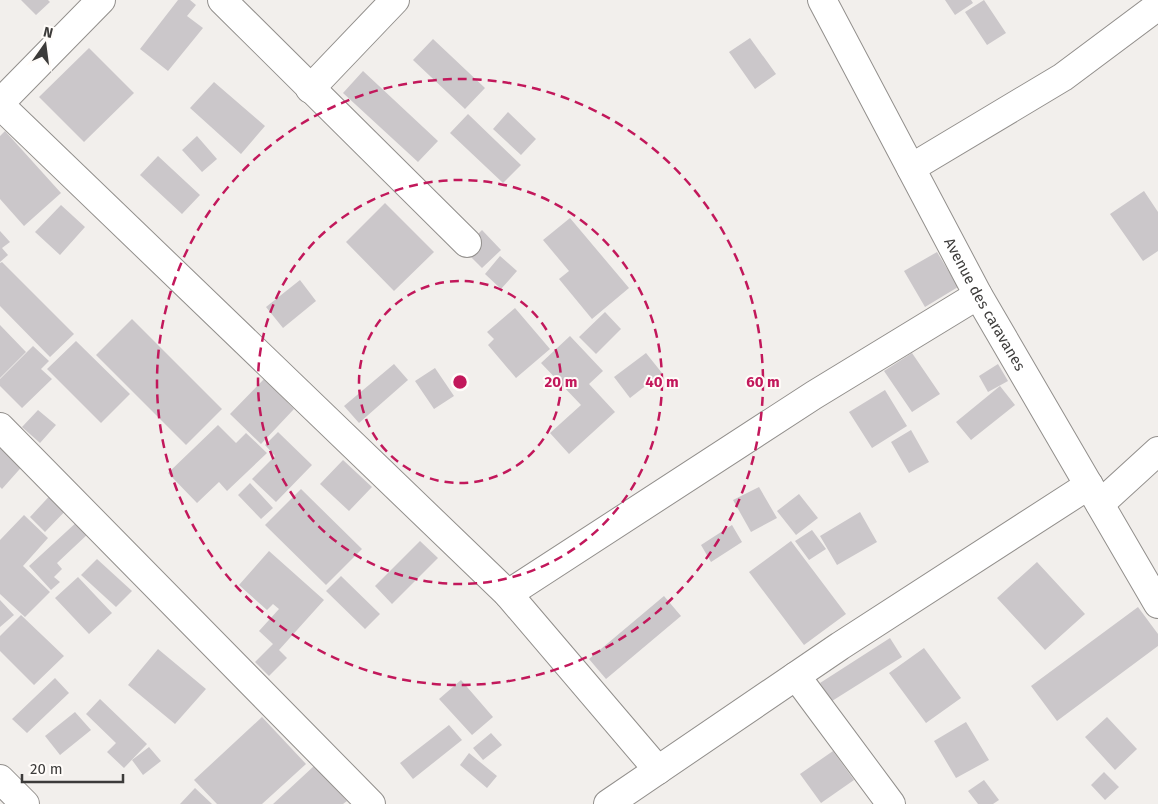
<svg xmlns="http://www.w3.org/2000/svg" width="1158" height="804" font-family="'Fira Sans',sans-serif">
<rect width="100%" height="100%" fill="#f2efec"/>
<!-- building -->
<path fill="#cbc7ca" d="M21 0H48L50 2 36 15Z
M178 0H190L196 5 187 16 203 28 168 71 140 49Z
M945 0H971L973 3 955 15Z
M984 0 1006 33 987 45 965 12Z
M750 38 776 74 755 89 729 52Z
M433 39 485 88 465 109 413 60Z
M89 48 134 93 84 142 39 97Z
M363 71 438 141 418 162 343 93Z
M214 82 265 126 241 154 190 108Z
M508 112 536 139 521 155 493 129Z
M468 114 521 165 503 183 450 133Z
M5 131 61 193 24 226 0 199V136Z
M197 136 217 159 202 172 182 150Z
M158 156 200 195 182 214 140 175Z
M1144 191 1158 212V251L1143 261 1110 214Z
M385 203 434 252 394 291 346 242Z
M61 205 85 227 60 255 35 232Z
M570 218 629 288 592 319 559 279 569 271 543 240Z
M482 230 501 250 482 268 463 249Z
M0 231 10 242 2 248 8 255 0 262Z
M937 252 958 287 925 307 904 271Z
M500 256 517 271 501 289 485 274Z
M2 262 74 334 50 357 0 306V263Z
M300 280 316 301 283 328 266 307Z
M515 308 550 349 516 378 488 345 494 339 487 332Z
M605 312 621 329 596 354 579 337Z
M132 319 222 409 186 445 96 355Z
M0 325 26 352 0 378Z
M570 336 603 371 589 384 615 412 569 454 550 433 581 405 541 363Z
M76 341 130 394 101 423 47 369Z
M33 346 49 361 41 369 52 379 22 408 0 386V379Z
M646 353 662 373 630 398 614 377Z
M912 353 940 394 912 412 884 371Z
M394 364 408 380 359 423 344 406Z
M998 364 1008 381 988 392 979 376Z
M435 368 454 396 434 409 415 381Z
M264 379 294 409 261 444 230 414Z
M1000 386 1015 405 971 440 956 422Z
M885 390 907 426 872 448 849 412Z
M38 410 56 425 40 443 22 427Z
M218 425 236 443 246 433 267 453 227 491 219 482 197 503 168 473Z
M911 430 929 462 909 473 891 442Z
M278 432 312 465 276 502 252 479 275 456 265 445Z
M0 440 26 462 2 489 0 487Z
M343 460 372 487 349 511 320 484Z
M250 483 273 508 261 519 238 495Z
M759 487 777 518 751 532 733 500Z
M56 489 72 504 45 532 30 517Z
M301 489 362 549 326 585 265 525Z
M799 494 818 518 796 535 777 511Z
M860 512 877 542 837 565 820 536Z
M24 515 48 538 23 566 50 592 25 617 0 594V540Z
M79 520 90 532 57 563 62 569 54 577 60 582 51 590 29 566Z
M732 525 742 542 711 562 701 545Z
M812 530 826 549 809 560 795 541Z
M420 541 438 558 392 604 375 586Z
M791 541 846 614 804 645 749 572Z
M269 551 324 600 279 650 287 658 269 676 255 662 273 644 259 631 279 609 273 604 267 610 239 585Z
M97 559 132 591 116 607 81 575Z
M1037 562 1085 614 1045 650 997 598Z
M341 576 380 614 365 629 326 591Z
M78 577 112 613 89 634 55 598Z
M664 596 681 616 606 679 589 659Z
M0 600 14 615 0 627Z
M1138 607 1158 634V646L1057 721 1031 686Z
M21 615 64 656 34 685 0 651V636Z
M890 638 902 657 832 701 820 683Z
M924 648 961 698 926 723 889 673Z
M158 649 206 689 175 724 128 685Z
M55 678 69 693 27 733 12 719Z
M461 680 493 717 472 735 439 699Z
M100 699 147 744 124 768 107 752 116 743 86 714Z
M75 712 91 730 60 755 45 736Z
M262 717 306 764 262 804H217L194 780Z
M1107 717 1137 749 1115 770 1085 737Z
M966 722 989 760 956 778 934 741Z
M449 725 462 740 413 779 400 763Z
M491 733 502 745 483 760 473 748Z
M149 747 161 761 143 775 132 760Z
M833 751 854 780 821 803 800 774Z
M469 753 497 776 487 788 460 765Z
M314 766 347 801 343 804H273Z
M1104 772 1119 787 1105 800 1091 785Z
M984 780 999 800 993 804H978L968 791Z
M195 788 212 804H180Z"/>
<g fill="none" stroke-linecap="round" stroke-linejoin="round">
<!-- minor casing -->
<g stroke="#928f8c" stroke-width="30">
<g id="minor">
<path d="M222 0 467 243"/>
<path id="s1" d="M822 0 978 295 1158 604"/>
<path d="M310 89 395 0"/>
<path d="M0 103 101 0"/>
<path d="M0 105 508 594 658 770"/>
<path d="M911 168 1063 77 1158 6"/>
<path d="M0 427 371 804"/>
<path d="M1100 504 1158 451"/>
<path d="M508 594 814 395 978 295"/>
<path d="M796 676 891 804"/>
<path d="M0 779 25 804"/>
<path d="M608 804 840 646 1089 485"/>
</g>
</g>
<!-- minor -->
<use href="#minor" stroke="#fff" stroke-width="28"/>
</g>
<!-- distance rings -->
<g fill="none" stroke="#c2185b" stroke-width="2.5" stroke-dasharray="9 6">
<circle cx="460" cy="382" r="101"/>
<circle cx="460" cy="382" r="202"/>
<circle cx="460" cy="382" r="303"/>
</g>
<g text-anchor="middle" stroke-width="4" stroke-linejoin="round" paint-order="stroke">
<!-- street labels -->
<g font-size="15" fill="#3c3b3a" stroke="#fffcf9">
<text dy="5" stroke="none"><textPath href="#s1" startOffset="345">Avenue des caravanes</textPath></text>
</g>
</g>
<circle cx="460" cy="382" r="8" fill="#c2185b" stroke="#fffcf9" stroke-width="2.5"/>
<g font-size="15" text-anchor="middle" font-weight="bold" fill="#c2185b" stroke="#fffcf9" stroke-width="4" stroke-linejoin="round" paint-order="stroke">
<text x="561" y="387">20 m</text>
<text x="662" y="387">40 m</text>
<text x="763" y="387">60 m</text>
</g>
<!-- north arrow -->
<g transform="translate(45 45) rotate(14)" stroke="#fffcf9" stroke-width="4" paint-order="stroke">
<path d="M0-4L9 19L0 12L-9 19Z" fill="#3c3b3a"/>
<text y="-8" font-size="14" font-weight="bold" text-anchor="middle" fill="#3c3b3a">N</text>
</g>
<!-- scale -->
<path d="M22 774v8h101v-8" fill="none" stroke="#3c3b3a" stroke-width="2.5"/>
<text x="30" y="774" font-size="15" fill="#3c3b3a" stroke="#fffcf9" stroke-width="4" paint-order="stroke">20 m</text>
</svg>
